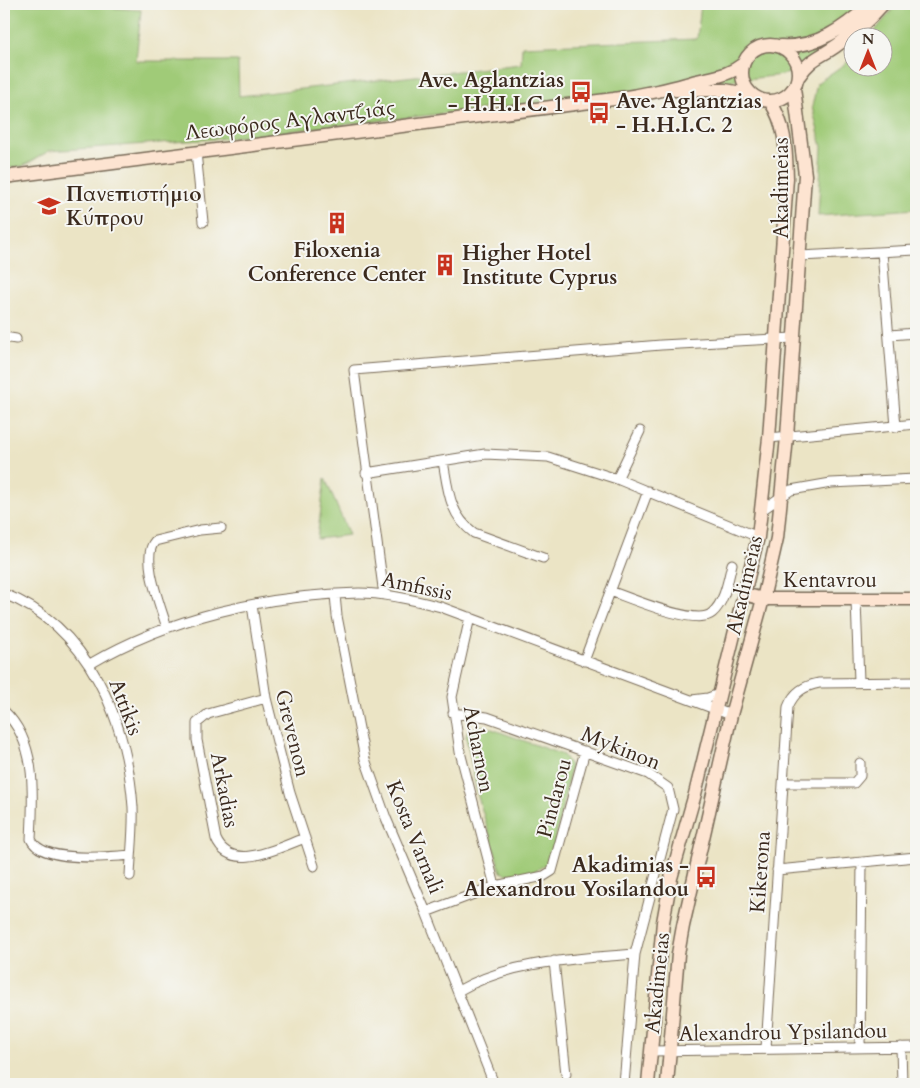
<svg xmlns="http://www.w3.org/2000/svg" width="920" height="1088" font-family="Cardo,serif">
<rect width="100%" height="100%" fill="#f6f6f2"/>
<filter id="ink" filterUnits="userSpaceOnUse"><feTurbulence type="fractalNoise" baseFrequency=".02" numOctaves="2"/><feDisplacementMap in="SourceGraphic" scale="10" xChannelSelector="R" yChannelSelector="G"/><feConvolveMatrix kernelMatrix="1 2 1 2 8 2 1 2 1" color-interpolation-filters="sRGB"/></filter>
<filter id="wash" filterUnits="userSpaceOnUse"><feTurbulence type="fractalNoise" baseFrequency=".0096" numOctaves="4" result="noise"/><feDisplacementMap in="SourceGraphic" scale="20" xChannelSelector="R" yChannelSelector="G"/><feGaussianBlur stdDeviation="1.12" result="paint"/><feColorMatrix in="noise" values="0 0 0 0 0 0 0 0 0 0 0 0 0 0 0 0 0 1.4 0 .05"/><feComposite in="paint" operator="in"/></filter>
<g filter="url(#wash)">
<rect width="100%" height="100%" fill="#ebe4c5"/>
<!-- green -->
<path fill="#a0cb78" stroke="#6e7a4b" d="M4 4H113V8L141 10 136 61H238L239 96 521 64 522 46 697 39 701 4H876L812 67 782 75 229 138 49 151 23 166 4 169Z
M897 4H916V209L818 216 822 147 812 107 817 83 852 59V68H882V38L870 37Z
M325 478 349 535 317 539Z
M481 725 563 755 571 767 551 859C538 873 519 879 501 872L478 797 466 737 468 730Z"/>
</g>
<g filter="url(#ink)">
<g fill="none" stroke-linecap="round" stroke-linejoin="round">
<!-- street casing -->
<g stroke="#796b58" stroke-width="11">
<path id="street" d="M196 152 203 222
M882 252 896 427
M800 256 916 250
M890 335 916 333
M4 337 16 339
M769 438 916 424
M443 461C448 489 449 515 474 533L543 558
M366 473 485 454 548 457 617 479 758 537
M617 479 640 431
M762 510 791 490 831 483 916 479
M610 591C630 598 697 627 712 613 725 602 728 580 732 564
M4 594C89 626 127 722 133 807 134 829 131 853 130 876
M335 595 337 616 365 759 386 818 426 912 494 1084
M384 595 354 370 661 345 793 338
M856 601 859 681
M252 605 266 698 290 793 314 866
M470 617 452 697 460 752 495 886
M167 628C161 607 140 557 155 541L200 530 221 528
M584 661 648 491
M90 664C170 617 266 595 359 593 386 593 415 600 441 607L731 715
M266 698 208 714 197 723V740L216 839C231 874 279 847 305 838
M692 700 708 698 719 694
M4 711C38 743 33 796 31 839 40 863 109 857 131 855
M453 713 487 717 648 774 668 788 673 809 635 954 624 1084
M784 783H854L860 776V763
M777 870 916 857
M426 912 495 886 544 876 552 871 585 751
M554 961 566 1074
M458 991C512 960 575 959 635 954
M860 1047 862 862
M901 1047 902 1084
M766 1048 788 707C794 692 804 686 819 683L916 682
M651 1051 916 1047"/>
</g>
<!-- secondary casing -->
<g stroke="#796b58" stroke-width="15">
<path id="secondary" d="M742 73a28 28 0 1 1 56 0a28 28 0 1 1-56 0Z
M781 46C817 48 844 28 871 4
M799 76C811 58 819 58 836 46 854 34 869 20 883 4
M675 90H725L752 95
M4 177 614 99C639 95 662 91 686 84 706 77 726 78 743 64
M744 594 763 599H916
M648 1084 663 922 671 878 695 794 758 537 769 438 787 178C786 151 786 125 770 101
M667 1084 678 954 683 926 731 715 763 599 777 538 787 437 805 175 794 88"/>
</g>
<!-- street -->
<use href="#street" stroke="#fff" stroke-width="9"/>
<!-- secondary -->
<use href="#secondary" stroke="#fde4d1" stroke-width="12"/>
</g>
</g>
<!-- icons -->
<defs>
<g id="bus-bare" transform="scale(1.725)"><path d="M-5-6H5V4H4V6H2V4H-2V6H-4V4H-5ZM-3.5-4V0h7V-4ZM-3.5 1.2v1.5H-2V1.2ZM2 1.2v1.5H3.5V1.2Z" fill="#c8321e" stroke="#f6f6f2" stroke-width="2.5" paint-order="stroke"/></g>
<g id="university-bare" transform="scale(1.725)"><path d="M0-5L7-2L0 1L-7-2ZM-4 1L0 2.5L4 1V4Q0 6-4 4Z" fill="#c8321e" stroke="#f6f6f2" stroke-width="2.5" paint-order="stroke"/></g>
<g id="building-bare" transform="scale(1.725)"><path d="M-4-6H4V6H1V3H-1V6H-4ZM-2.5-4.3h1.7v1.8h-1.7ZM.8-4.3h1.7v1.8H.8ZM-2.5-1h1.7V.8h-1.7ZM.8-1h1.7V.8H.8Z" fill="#c8321e" stroke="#f6f6f2" stroke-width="2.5" paint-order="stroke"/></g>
</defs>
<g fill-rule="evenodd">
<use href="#bus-bare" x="581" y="92"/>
<use href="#bus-bare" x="599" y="113"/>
<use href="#university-bare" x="49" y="206"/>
<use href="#building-bare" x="337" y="223"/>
<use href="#building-bare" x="445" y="265"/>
<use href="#bus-bare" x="706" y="877"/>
</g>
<g text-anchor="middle" stroke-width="4" stroke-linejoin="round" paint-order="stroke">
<!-- poi labels -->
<g font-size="21" font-weight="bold" fill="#3b2a1e" stroke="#f6f6f2" text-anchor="start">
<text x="564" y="87" text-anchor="end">Ave. Aglantzias<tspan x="564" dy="24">- H.H.I.C. 1</tspan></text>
<text x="616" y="108">Ave. Aglantzias<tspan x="616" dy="24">- H.H.I.C. 2</tspan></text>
<text x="66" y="201">Πανεπιστήμιο<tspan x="66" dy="24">Κύπρου</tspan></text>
<text x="337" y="257" text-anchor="middle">Filoxenia<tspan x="337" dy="24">Conference Center</tspan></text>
<text x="462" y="260">Higher Hotel<tspan x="462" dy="24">Institute Cyprus</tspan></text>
<text x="689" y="872" text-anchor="end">Akadimias -<tspan x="689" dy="24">Alexandrou Yosilandou</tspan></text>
</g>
<!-- street labels -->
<g font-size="21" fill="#3b2a1e" stroke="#f6f6f2">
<text transform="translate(290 120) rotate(-7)" y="7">Λεωφόρος Αγλαντζιάς</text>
<text transform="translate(781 188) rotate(-90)" y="7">Akadimeias</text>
<text x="830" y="587">Kentavrou</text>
<text transform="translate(744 585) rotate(-77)" y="7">Akadimeias</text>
<text transform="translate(417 586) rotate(12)" y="7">Amfissis</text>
<text transform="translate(126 707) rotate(69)" y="7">Attikis</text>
<text transform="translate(293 733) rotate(76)" y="7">Grevenon</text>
<text transform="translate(621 748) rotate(22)" y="7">Mykinon</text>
<text transform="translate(479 749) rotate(79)" y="7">Acharnon</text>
<text transform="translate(225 790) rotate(79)" y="7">Arkadias</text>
<text transform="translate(554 798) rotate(-75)" y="7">Pindarou</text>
<text transform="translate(415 837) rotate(68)" y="7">Kosta Varnali</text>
<text transform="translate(760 872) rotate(-86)" y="7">Kikerona</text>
<text transform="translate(657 983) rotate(-84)" y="7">Akadimeias</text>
<text transform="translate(783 1032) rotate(-1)" y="7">Alexandrou Ypsilandou</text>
</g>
</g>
<!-- margin -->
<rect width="920" height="1088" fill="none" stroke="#f6f6f2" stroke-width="20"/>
<!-- north arrow -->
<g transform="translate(868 52)"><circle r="24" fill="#f6f6f2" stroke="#aba49d"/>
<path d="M0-4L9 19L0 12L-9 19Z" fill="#c8321e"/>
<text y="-8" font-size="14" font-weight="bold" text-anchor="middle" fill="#3b2a1e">N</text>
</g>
</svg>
